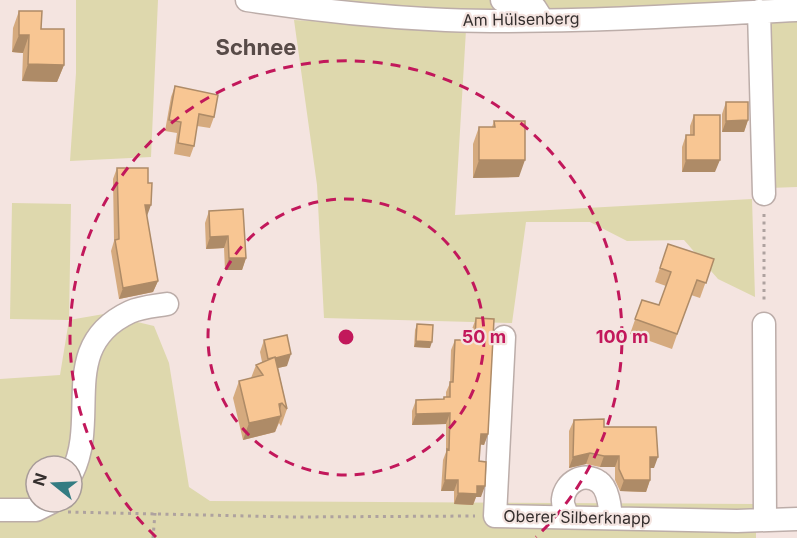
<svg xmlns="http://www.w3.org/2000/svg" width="797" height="538" font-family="Inter,sans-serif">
<rect width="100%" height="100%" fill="#f4e4e0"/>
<!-- green -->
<path fill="#ded8ad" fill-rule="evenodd" d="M76 0H158L151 157 70 161 76 73Z
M286 0H797L431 16Z
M797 17V187L769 188 768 18Z
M294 20 466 30 455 215 752 199 755 297 718 279 684 240 627 241 590 222H526L512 323 324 318 317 185Z
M12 203 71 204 69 320 104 314 154 326 169 363 189 487 210 501 756 504V538H0V379L60 375 69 320 10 319ZM36 466H72V502H36Z"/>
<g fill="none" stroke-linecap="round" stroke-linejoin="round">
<!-- minor casing -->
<g stroke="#bcada9" stroke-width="25">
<path id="minor" d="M247 0C313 10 379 17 446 20 563 24 681 15 797 10
M502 0 535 8 542 19
M759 11 764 194
M764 324 765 518
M504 337 495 516 737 521 797 519
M72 473C100 417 57 346 130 312 141 307 156 306 167 304
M0 510H36L52 502
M568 517C566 511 562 505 563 499 565 482 584 471 599 482 608 488 610 507 611 517"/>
</g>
<!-- path -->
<path stroke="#aea29f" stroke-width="3" stroke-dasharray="3 4.5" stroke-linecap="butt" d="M764 214V304
M68 512 294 517 475 516
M153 538 155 513"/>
<!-- minor -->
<use href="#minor" stroke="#fff" stroke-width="22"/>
</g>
<!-- wall -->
<path fill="#d5aa7e" d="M19 11 41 29 64 65 57 82 22 81 23 53 12 52 13 28Z
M175 86 214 117 210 128 197 126 194 146 190 157 174 154 177 133 165 131 171 97Z
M726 102 748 120 744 132H722V114Z
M694 115 715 172H682V147L686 135H690V126Z
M494 121 519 177 473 178V144L479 127H492Z
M117 168 147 216 158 281 153 292 119 299 111 251 114 241 113 179Z
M209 211 246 258 242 270H225L224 248 206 249 205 223Z
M668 244 714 259 700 298 691 295 672 349 630 334 642 300 659 305 666 286 655 282Z
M476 318 488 434 484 445 480 444 479 461 481 497H476L473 505 454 504V491H441L443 460 446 452V424L412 425V411L416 400 443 399 444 397H446V392L450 383 451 350 455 340H471L472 329Z
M417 324 430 348 414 347 415 330Z
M264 340 287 366 278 368 287 409 281 426 279 423 275 432 243 440 233 398 239 381 251 378 256 365 262 362 260 352Z
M574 420 604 427 654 468H650V480L646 492 620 491 615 480V467H600L586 464 569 468V431Z"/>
<!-- shaded-wall -->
<path fill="#ae8b67" d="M19 35H29L23 53 12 52Z
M28 64 64 65 57 82 22 81Z
M748 120 744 132H722L726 121Z
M479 160H525L519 177 473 178Z
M686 160H720L715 172H682Z
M145 205H151L147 216H141Z
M228 236 224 248 206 249 210 237Z
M229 258H246L242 270H225Z
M158 281 153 292 119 299 123 288Z
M416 341 432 342 430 348 414 347Z
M291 354 287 366 264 371 268 359Z
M282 403 277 417 281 416 275 432 243 440 249 423 279 404Z
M450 413 446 424 412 425 416 414Z
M481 434H488L484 445 477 444Z
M590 453 586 464 569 468 573 457Z
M604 456H619L615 467H600Z
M650 457H658L654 468H646Z
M445 480H458L454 491H441Z
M624 480H650L646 492 620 491Z
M477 486H485L481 497H476L473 505 454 504 458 493Z"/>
<!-- building -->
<path fill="#f8c693" stroke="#ae8b67" stroke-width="1.5" d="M19 11H42L41 29H64V65L28 64 29 35H19Z
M175 86 218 95 214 117 199 114 194 146 178 143 181 122 169 120Z
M726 102H748V120L726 121Z
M694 115H720V160H686V135H694Z
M494 121H525V160H479V127H495Z
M117 168H148V183H152L151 205H145L158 281 123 288 115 240 119 239Z
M243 209 246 258H229L228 236 210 237 209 211Z
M668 244 714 259 706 283 697 280 677 334 635 319 642 300 659 305 671 272 660 268Z
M476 318 494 319 488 434H481L479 461 486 462 485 486H477V494L458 493V480H445L447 449 449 450 450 413 416 414V400L444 399V397H450V382H453L455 340H475Z
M417 324 433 325 432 342 416 341Z
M287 335 291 354 276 358 275 357 268 359 264 340Z
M275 357 287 409 282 403 279 404 281 416 249 423 239 381 263 375 256 365Z
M604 419V427H656L658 457H650V480H624L619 469V456H604L590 453 573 457 574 420Z"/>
<!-- distance rings -->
<g fill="none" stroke="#c2185b" stroke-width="3" stroke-dasharray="10 8">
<circle cx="346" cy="337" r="138"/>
<path d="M156 537A276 276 0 1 1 536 537"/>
</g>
<g text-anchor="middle" stroke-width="4.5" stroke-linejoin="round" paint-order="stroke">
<!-- street labels -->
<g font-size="16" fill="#352f2e" stroke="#f4e4e0">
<text transform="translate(521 19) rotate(-1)" y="6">Am Hülsenberg</text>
<text transform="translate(577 517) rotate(1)" y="6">Oberer Silberknapp</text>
</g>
<!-- district labels -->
<g font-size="22" font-weight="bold" fill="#584b48" stroke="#f4e4e0">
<text x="256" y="55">Schnee</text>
</g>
</g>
<circle cx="346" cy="337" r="9" fill="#c2185b" stroke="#f4e4e0" stroke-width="3"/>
<g font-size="18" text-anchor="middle" font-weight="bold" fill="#c2185b" stroke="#f4e4e0" stroke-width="4.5" stroke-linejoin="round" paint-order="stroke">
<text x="484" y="343">50 m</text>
<text x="622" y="343">100 m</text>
</g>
<!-- north arrow -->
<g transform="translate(54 484) rotate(288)"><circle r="28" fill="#f4e4e0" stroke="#a89c99" stroke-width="1.5"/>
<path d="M0-4.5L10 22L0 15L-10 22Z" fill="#347c82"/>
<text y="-9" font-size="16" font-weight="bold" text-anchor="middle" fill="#352f2e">N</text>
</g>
</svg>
